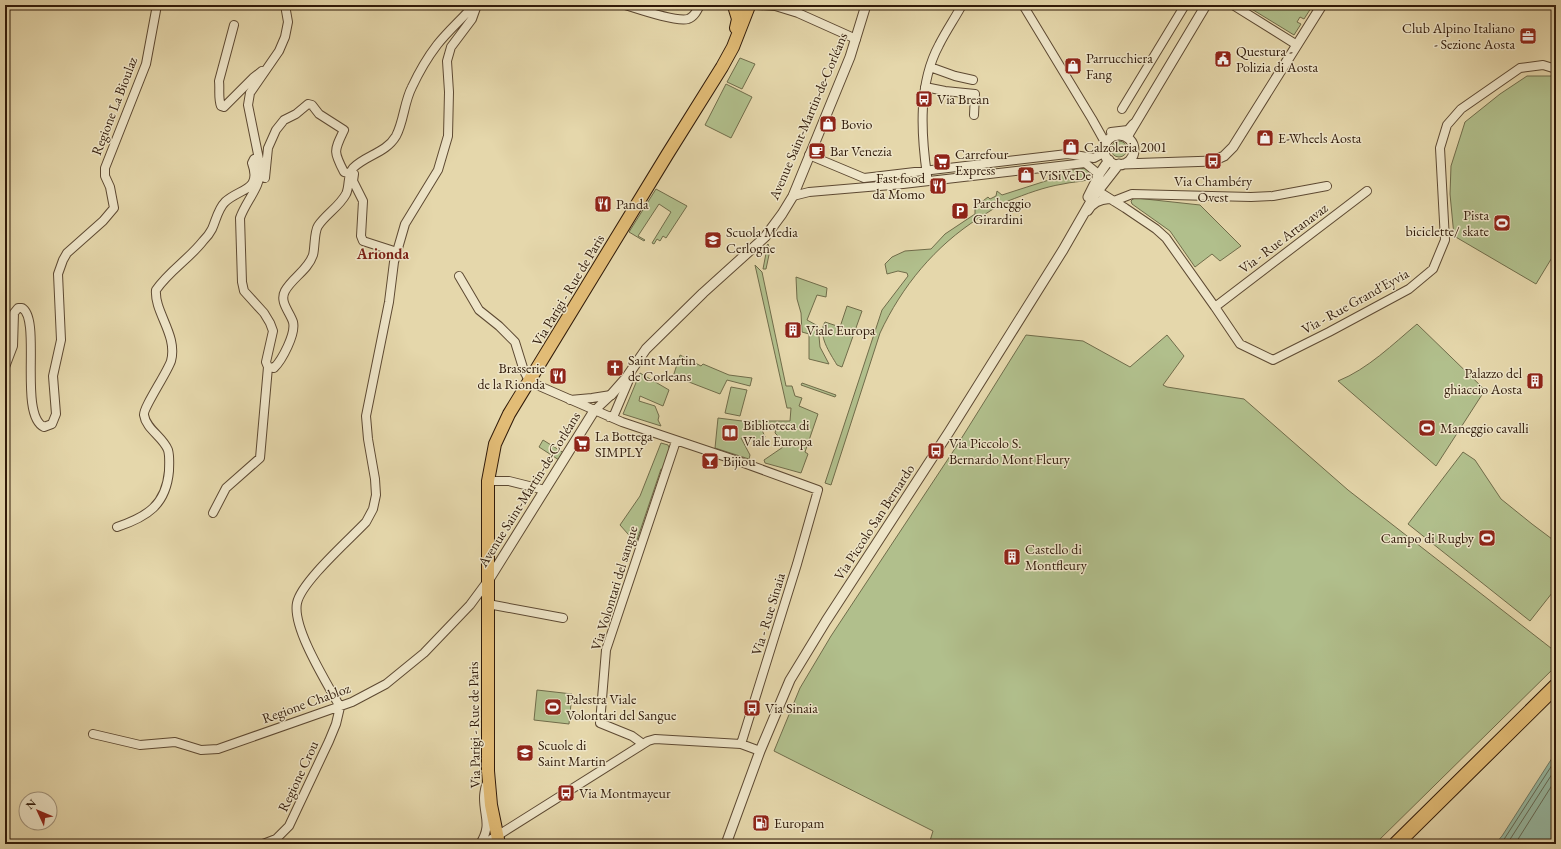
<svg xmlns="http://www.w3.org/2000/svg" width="1561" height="849" font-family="'EB Garamond',serif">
<rect width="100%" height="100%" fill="#e5d7ab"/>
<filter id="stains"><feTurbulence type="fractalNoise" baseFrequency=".005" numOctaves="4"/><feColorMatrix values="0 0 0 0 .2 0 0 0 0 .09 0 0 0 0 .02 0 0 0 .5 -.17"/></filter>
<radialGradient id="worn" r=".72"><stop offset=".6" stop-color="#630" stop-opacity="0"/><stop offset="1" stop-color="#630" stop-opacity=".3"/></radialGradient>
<!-- green -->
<path fill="#b1bf8c" stroke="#706c4a" d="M1245 5H1313L1304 19 1300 17 1297 22 1301 24 1294 35Z
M740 58 755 64 742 89 727 82Z
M1527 76H1556V251L1536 284 1454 236 1450 194 1451 166 1465 122 1500 94Z
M726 84 752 97 731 138 705 125Z
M1111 149a8 8 0 1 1 16 0a8 8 0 1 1-16 0Z
M1086 168 1093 173C1091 176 1091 178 1087 180 1080 182 1071 182 1063 184 1044 187 1026 194 1008 201 998 205 989 212 979 218 935 246 902 286 880 333L831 485 825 483 882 310 908 276 907 273 898 271 887 274 885 264 892 257 905 251 931 249 945 234 975 214V207L988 197 990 199 996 196 997 191 1002 195 1052 179 1051 173Z
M656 189 687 206 666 238 663 236 660 241 657 239 654 244 652 243 671 212 659 204 638 236 645 240 644 241 629 232Z
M1136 198 1200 205 1241 246 1220 261 1212 254 1195 267 1170 231 1132 204 1131 201 1133 199Z
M768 244 770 250 766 269H763L767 248 766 247Z
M755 265 762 272 786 386H792L795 396 802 398 799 406 818 414 805 452 808 454 801 473 765 463 764 460 786 445 784 441 778 438 779 437 775 433 776 429 775 425 772 427 769 425 762 430 765 437 761 439 763 443 758 446 751 436 747 438 744 436 741 438 750 455 749 459 715 448 718 418 742 421H790L791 408H787Z
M796 277 827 288 826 297 817 295 807 320 818 326 820 347 829 364 809 359V334L802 332 801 313 797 299Z
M847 306 862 311 842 367 837 365C830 353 817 335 825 322L840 327Z
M1417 324 1485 390 1436 466 1338 381C1368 369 1393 344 1417 324Z
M1026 335 1083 341 1130 367 1167 335 1184 356 1163 385 1167 387 1244 399 1348 490 1556 652V666L1375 844H929L933 831 774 751 800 688 831 636 956 447Z
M680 355 701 366 703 364 729 375 752 378 750 386 727 380 720 394 676 377 674 381 672 380Z
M640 373 669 390 663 406 640 396 639 401 655 406 659 416 658 420 661 426 623 414Z
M802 383 836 395 835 397 801 385Z
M731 387 747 390 740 416 725 413Z
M543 440 564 453 559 460 539 447Z
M661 443 668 445 670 450 663 469H661L636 543 620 525 640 496Z
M1463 452 1475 460 1501 499 1532 524 1556 542V588L1530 621 1408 524Z
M537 690 572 694 569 724 534 720Z"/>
<!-- water -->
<path fill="#97baa4" stroke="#6e7a66" d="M1556 752V844H1495L1502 836Z"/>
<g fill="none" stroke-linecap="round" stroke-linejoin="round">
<!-- shore -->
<path stroke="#646a56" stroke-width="1" d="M1501 844 1556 759
M1507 844 1556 768
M1515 844 1556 779"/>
<!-- minor casing -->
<g stroke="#5d4932" stroke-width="10">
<path id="minor" d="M285 5 288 22 285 37 279 51 250 93 248 105 261 169C260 188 246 201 240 218L242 282 244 291 264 313 270 323 273 331 266 362 268 367 274 368C282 360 296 334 293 322 290 312 279 302 285 291 292 278 308 270 313 255 315 248 314 232 318 226 326 214 339 207 346 194 350 186 347 175 353 168 366 155 386 153 396 136 404 121 404 102 412 87 419 72 427 58 437 45 448 31 462 19 474 5
M625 5C638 9 675 22 688 19 694 17 697 11 700 5
M757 5 775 6
M772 5 798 13 856 39
M1023 5 1092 119 1106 144
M1233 5 1297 45
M234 25 219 81C220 89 218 98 221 106L224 107 253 78 262 71
M930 67 955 76 973 80
M925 87 945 91 975 94 974 115
M1122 109 1185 5
M1111 132 1128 130 1133 124
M809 155 864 178 1067 154 1094 158 1105 152
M927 175C921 133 918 84 939 45 946 31 955 18 962 5
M265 178 268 148 276 130 284 120 296 114 308 104 312 105 319 114 344 130C334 151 333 151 344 172L354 174 353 181 363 201 361 236 363 241 397 252
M1097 186 1098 191 1101 193 1125 208 1156 229 1166 238 1215 307 1240 344 1273 360 1329 332 1409 289 1433 269 1445 240 1440 148 1447 125 1461 109 1520 68 1543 65 1556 69
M793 196 809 192 903 184 1085 163 1096 172 1097 179
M1114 201 1132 194 1251 197 1273 196 1327 186
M1088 211C1093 203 1099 200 1109 199
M459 276 479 310 499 326 515 342 524 371 530 382 622 422 741 462 818 490 797 564 741 744
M1215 307 1367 191
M5 367 13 346 14 313 18 308H22C42 319 18 415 44 427L52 424 56 414 53 376 61 340 58 274 63 260 67 253 103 221 114 208 110 187 105 176V168L146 64 157 5
M570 400 592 398 611 395
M594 411 611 395
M609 417 614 415 631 375
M488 481H509L545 490
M213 513 226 488 260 458 268 367
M117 527C147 517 166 505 169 471 169 465 170 457 168 450 163 437 146 429 144 415 143 408 167 373 171 361 178 335 154 312 156 290 169 271 189 259 203 241 206 238 210 233 212 229 216 220 218 209 225 202 240 188 262 191 252 163L254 159 258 157
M488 604 563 618
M340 707C327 683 292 628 297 603 301 582 350 539 366 522L373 509 376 495 375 479 368 439 366 416 389 302 394 262 405 224 438 170 448 136 449 92 447 61 451 47 472 19 477 5
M93 734 140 745 175 742 201 750 218 749 352 702 386 684 424 653 470 605 487 582
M643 744 632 736 600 723 606 650 676 441
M497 836 648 741 655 739 741 744 760 751
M263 844 276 839 289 826 329 741 336 724 340 707
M480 844C492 825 484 817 484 798 484 794 485 789 486 785"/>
</g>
<!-- tertiary casing -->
<g stroke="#5d4932" stroke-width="11">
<path id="tertiary" d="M1104 150a15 15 0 1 1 30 0a15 15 0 1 1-30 0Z
M1127 137 1206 5
M1123 164 1213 161 1224 156 1233 147 1322 5
M1088 197 1100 173 1109 160
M611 395 626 378 646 349 703 293 765 237 782 214 793 196 850 57 866 5
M488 581 594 411
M485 844 497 836
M726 844 760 751 790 680 826 621 949 432 1063 250 1094 196 1119 164"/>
</g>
<!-- primary casing -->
<g stroke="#301a09" stroke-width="14">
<path id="primary" d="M734 6 738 19 736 28
M499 844 491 805 488 771V481L495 444 509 414 667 155 722 67 733 47 749 6"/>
</g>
<!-- motorway casing -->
<g stroke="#301a09" stroke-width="16">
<path id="motorway" d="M1396 844 1556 686"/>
</g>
<!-- minor -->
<use href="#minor" stroke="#eee5c8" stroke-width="8"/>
<!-- tertiary -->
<use href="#tertiary" stroke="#eee5c8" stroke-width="9"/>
<!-- primary -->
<use href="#primary" stroke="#e2bc76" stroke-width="12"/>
<!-- motorway -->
<use href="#motorway" stroke="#e2bc76" stroke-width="14"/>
</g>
<!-- icons -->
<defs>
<g id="office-square" transform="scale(0.9)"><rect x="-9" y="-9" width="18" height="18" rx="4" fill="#8f2418" stroke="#eee5c8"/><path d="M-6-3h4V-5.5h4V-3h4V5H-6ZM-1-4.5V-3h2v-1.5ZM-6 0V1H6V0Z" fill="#fff"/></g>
<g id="civic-square" transform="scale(0.9)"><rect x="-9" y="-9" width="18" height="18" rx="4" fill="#8f2418" stroke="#eee5c8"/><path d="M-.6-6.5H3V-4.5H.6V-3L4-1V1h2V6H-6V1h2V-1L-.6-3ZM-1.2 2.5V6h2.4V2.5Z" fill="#fff"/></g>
<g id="shop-square" transform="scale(0.9)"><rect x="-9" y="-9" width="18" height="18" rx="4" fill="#8f2418" stroke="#eee5c8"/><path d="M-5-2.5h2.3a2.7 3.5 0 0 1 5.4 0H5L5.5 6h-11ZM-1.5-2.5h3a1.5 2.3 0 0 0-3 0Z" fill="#fff"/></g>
<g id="bus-square" transform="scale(0.9)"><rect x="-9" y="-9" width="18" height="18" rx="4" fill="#8f2418" stroke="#eee5c8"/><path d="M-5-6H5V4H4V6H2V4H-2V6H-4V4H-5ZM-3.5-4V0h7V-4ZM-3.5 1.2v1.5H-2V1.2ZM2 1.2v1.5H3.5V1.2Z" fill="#fff"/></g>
<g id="cafe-square" transform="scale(0.9)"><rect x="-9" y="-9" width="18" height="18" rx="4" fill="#8f2418" stroke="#eee5c8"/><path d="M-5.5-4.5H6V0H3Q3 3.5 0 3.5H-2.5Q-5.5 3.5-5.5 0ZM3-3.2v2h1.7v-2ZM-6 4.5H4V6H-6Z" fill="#fff"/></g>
<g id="supermarket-square" transform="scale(0.9)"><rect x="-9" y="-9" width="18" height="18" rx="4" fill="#8f2418" stroke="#eee5c8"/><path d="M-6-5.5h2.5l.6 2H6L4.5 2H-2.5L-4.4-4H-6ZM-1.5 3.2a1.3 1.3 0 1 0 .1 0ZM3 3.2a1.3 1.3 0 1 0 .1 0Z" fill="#fff"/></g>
<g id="restaurant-square" transform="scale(0.9)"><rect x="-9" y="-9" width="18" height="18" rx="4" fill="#8f2418" stroke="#eee5c8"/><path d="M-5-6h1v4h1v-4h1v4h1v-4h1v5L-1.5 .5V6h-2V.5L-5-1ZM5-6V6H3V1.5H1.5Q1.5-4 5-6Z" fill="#fff"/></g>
<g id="parking-square" transform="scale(0.9)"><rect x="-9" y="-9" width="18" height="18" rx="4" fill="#8f2418" stroke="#eee5c8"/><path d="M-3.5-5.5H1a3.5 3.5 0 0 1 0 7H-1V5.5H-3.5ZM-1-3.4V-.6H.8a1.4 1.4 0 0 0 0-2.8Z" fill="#fff"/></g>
<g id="stadium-square" transform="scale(0.9)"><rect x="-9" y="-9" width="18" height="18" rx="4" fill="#8f2418" stroke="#eee5c8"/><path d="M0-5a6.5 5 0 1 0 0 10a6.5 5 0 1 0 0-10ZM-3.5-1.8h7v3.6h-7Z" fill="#fff"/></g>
<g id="school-square" transform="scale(0.9)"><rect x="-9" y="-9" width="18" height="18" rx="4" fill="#8f2418" stroke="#eee5c8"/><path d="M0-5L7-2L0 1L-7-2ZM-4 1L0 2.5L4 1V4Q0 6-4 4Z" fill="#fff"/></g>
<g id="building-square" transform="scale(0.9)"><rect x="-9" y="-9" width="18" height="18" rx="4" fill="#8f2418" stroke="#eee5c8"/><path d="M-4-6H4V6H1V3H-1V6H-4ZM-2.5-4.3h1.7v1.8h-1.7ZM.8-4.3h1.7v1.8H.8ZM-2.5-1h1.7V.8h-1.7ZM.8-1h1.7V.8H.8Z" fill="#fff"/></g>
<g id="church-square" transform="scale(0.9)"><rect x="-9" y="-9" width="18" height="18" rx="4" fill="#8f2418" stroke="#eee5c8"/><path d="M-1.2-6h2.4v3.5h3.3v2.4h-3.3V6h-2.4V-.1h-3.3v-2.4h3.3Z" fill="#fff"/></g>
<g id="library-square" transform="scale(0.9)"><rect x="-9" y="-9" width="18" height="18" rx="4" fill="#8f2418" stroke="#eee5c8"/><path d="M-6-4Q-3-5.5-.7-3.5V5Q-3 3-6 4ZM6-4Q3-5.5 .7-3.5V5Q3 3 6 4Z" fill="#fff"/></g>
<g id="bar-square" transform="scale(0.9)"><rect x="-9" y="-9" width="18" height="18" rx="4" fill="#8f2418" stroke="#eee5c8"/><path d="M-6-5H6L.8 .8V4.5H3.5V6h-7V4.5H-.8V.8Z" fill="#fff"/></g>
<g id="fuel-square" transform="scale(0.9)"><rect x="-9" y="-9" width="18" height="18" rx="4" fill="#8f2418" stroke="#eee5c8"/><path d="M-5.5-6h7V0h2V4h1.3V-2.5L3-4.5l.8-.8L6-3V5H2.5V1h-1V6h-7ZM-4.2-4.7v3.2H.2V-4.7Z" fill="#fff"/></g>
</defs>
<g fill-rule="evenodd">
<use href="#office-square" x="1528" y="36"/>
<use href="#civic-square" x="1223" y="59"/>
<use href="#shop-square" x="1073" y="66"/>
<use href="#bus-square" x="924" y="99"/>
<use href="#shop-square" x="828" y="124"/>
<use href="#shop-square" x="1265" y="138"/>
<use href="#shop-square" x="1071" y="147"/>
<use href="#cafe-square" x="817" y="151"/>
<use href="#bus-square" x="1213" y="161"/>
<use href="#supermarket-square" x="942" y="162"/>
<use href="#shop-square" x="1026" y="175"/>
<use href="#restaurant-square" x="938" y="186"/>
<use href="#restaurant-square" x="603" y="204"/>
<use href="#parking-square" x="960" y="211"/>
<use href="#stadium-square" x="1502" y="223"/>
<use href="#school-square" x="713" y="240"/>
<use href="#building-square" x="793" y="330"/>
<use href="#church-square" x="615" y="368"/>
<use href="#restaurant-square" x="558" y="376"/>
<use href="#building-square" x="1535" y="381"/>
<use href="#stadium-square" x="1427" y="428"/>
<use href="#library-square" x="730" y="433"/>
<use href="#supermarket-square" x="582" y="444"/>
<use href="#bus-square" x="936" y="451"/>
<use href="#bar-square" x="710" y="461"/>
<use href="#stadium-square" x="1487" y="538"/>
<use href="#building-square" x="1012" y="557"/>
<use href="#stadium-square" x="553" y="707"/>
<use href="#bus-square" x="752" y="708"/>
<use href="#school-square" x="525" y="753"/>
<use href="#bus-square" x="566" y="793"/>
<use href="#fuel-square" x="761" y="823"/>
</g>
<g text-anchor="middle" stroke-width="3" stroke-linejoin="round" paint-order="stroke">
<!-- poi labels -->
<g font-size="14" fill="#301a09" stroke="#eee5c8" text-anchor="start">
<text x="1515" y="33" text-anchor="end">Club Alpino Italiano<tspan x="1515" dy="16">- Sezione Aosta</tspan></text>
<text x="1236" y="56">Questura -<tspan x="1236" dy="16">Polizia di Aosta</tspan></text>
<text x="1086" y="63">Parrucchiera<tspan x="1086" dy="16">Fang</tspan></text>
<text x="937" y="104">Via Brean</text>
<text x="841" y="129">Bovio</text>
<text x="1278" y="143">E-Wheels Aosta</text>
<text x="1084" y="152">Calzoleria 2001</text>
<text x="830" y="156">Bar Venezia</text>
<text x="955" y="159">Carrefour<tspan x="955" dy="16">Express</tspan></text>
<text x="1039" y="180">ViSiVeDe</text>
<text x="925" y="183" text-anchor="end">Fast food<tspan x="925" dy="16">da Momo</tspan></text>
<text x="1213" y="186" text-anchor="middle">Via Chambéry<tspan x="1213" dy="16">Ovest</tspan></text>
<text x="973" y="208">Parcheggio<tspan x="973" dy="16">Girardini</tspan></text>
<text x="616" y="209">Panda</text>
<text x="1489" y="220" text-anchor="end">Pista<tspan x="1489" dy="16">biciclette/ skate</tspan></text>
<text x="726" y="237">Scuola Media<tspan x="726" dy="16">Cerlogne</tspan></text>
<text x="806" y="335">Viale Europa</text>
<text x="628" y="365">Saint Martin<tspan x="628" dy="16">de Corleans</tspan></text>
<text x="545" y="373" text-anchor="end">Brasserie<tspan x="545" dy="16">de la Rionda</tspan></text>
<text x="1522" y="378" text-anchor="end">Palazzo del<tspan x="1522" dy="16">ghiaccio Aosta</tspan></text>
<text x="743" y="430">Biblioteca di<tspan x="743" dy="16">Viale Europa</tspan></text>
<text x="1440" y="433">Maneggio cavalli</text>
<text x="595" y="441">La Bottega<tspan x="595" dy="16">SIMPLY</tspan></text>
<text x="949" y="448">Via Piccolo S.<tspan x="949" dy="16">Bernardo Mont Fleury</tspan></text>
<text x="723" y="466">Bijiou</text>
<text x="1474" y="543" text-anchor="end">Campo di Rugby</text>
<text x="1025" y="554">Castello di<tspan x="1025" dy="16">Montfleury</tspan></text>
<text x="566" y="704">Palestra Viale<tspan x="566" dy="16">Volontari del Sangue</tspan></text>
<text x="765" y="713">Via Sinaia</text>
<text x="538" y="750">Scuole di<tspan x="538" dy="16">Saint Martin</tspan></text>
<text x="579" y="798">Via Montmayeur</text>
<text x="774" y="828">Europam</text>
</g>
<!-- street labels -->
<g font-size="14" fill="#301a09" stroke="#eee5c8">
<text transform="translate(114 106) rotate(-69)" y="5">Regione La Bioulaz</text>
<text transform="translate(808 116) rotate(-67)" y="5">Avenue Saint-Martin-de-Corléans</text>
<text transform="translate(1283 238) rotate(-37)" y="5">Via - Rue Artanavaz</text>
<text transform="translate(568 290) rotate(-59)" y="5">Via Parigi - Rue de Paris</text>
<text transform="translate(1355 301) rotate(-29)" y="5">Via - Rue Grand'Eyvia</text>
<text transform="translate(529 489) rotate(-58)" y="5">Avenue Saint-Martin-de-Corléans</text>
<text transform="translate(874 522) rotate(-57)" y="5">Via Piccolo San Bernardo</text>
<text transform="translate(614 588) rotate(-73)" y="5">Via Volontari del sangue</text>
<text transform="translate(768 614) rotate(-73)" y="5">Via - Rue Sinaia</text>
<text transform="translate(306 703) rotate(-20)" y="5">Regione Chabloz</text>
<text transform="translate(474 725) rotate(-91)" y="5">Via Parigi - Rue de Paris</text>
<text transform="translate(298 776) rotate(-65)" y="5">Regione Crou</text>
</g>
<!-- neighbourhood labels -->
<g font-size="15" font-weight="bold" fill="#7a1f14" stroke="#eee5c8">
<text x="383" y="259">Arionda</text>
</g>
</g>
<!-- margin -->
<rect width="1561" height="849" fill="none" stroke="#e5d7ab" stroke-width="20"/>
<rect x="6" y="6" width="1549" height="837" fill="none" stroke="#301a09" stroke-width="2"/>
<rect x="10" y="10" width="1541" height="829" fill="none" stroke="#301a09"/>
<!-- north arrow -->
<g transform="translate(38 811) rotate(314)"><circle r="19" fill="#eee5c8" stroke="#a2947c"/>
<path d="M0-3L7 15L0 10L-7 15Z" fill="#8f2418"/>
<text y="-6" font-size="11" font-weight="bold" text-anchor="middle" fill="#301a09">N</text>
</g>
<rect width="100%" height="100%" filter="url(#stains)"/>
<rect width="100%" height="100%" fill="url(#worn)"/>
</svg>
